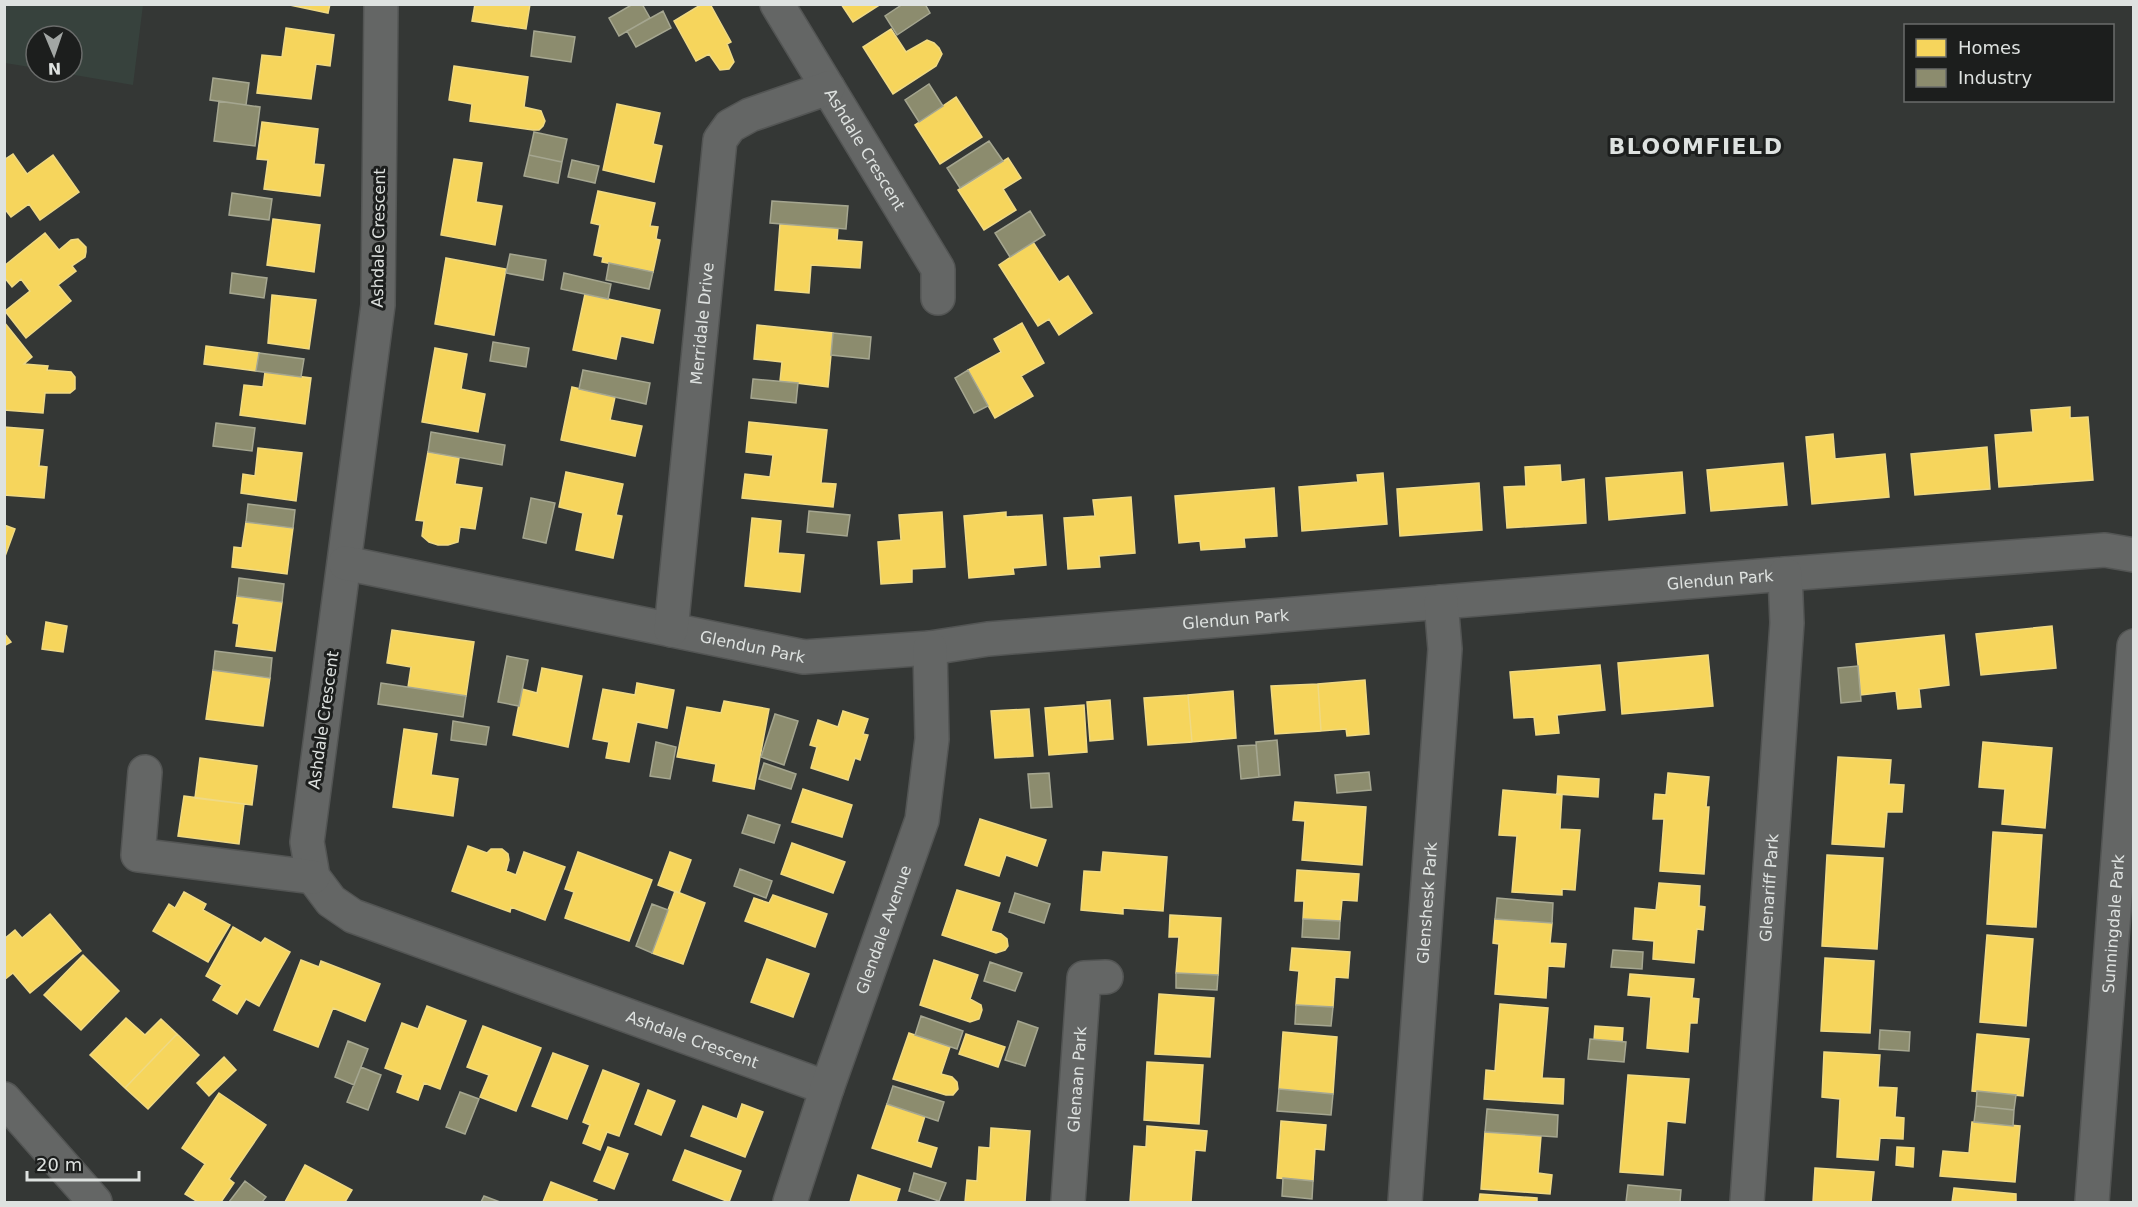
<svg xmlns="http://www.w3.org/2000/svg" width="2138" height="1207" font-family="'DejaVu Sans',sans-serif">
<rect width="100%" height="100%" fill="#343735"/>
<!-- built -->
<path fill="#37423d" d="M4 5H143L133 85 57 72H72V36H36V68L5 63Z"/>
<!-- homes -->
<path fill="#f6d55c" stroke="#efd984" stroke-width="1.5" d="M285 4H330L328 13Z
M475 4H530L526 29 472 21Z
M702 4H710L731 42 727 44 734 62 729 69 720 70 709 54 696 61 674 21Z
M841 4H881L853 22Z
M286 28 334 35 330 66 316 64 311 99 257 93 262 55 282 57Z
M891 29 906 52 927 40 934 43 939 48 942 54 936 66 893 94 863 47Z
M454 66 528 77 524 107 541 111 545 121 543 126 539 130H533L470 121 472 104 449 100Z
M956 97 982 137 940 164 915 125Z
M617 104 660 113 653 144 662 146 654 182 603 170Z
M262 122 318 129 314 164 324 165 320 196 264 189 268 160 257 159Z
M13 154 27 174 53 155 79 192 40 220 29 204 11 217 4 208V160Z
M1008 158 1021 178 1003 189 1016 210 984 230 958 190Z
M454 159 482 163 476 202 502 206 495 245 441 235Z
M598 191 655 203 650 226 658 227 656 239 660 240 653 272 602 262 603 257 594 255 600 225 591 223Z
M273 219 320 225 314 272 267 265Z
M780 224 838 228 837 240 862 242 860 268 811 265 809 293 775 290Z
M45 233 59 250 71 240 78 239 86 247V252L85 257 72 266 76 271 58 285 71 301 26 338 5 311 30 291 21 279 12 287 4 277V266Z
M1033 242 1059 282 1068 276 1092 313 1059 335 1049 319 1038 326 999 265Z
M446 258 506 269 494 335 435 324Z
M585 294 660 310 653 343 621 336 616 359 573 350Z
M272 295 316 300 309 349 268 343Z
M4 322 32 357 24 364 48 366 47 370 71 372 75 377V389L70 393H45L43 413 4 410Z
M1022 323 1044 363 1021 376 1033 396 995 418 968 370 1001 352 994 339Z
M757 325 833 333 828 387 780 381 782 362 754 359Z
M206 346 259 353 256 371 204 364Z
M435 348 467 354 461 389 485 394 478 432 422 422Z
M265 372 311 378 305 424 240 415 244 385 263 387Z
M572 387 615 397 610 420 642 426 635 456 561 440Z
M2070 407V418L2088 417 2093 480 1999 487 1995 435 2033 432 2031 410Z
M749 422 827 430 821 483 836 484 833 507 742 498 745 474 770 477 773 455 746 452Z
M4 427 43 430 39 466 47 467 44 498 4 495Z
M1833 434 1835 459 1885 454 1889 497 1812 504 1806 437Z
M1987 447 1990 489 1915 495 1911 454Z
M258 448 302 453 296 501 241 493 243 474 255 476Z
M428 452 459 458 455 484 482 488 475 529 460 527 458 542 448 545H438L429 542 422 536 424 521 416 520Z
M1783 463 1787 505 1711 511 1707 470Z
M1560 465 1561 482 1584 479 1586 523 1507 528 1504 487 1526 486 1525 467Z
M566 472 623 484 616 515 622 516 613 558 576 550 583 513 559 507Z
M1682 472 1685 513 1609 520 1606 478Z
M1383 473 1387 524 1302 531 1299 487 1358 482 1357 475Z
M1479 483 1482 530 1400 536 1397 489Z
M1274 488 1277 536 1244 538 1245 547 1201 550 1200 541 1179 543 1175 496Z
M1131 497 1135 553 1099 556 1100 567 1068 569 1064 518 1095 516 1093 500Z
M942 512 945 567 912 569V582L881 584 878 542 901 540 899 515Z
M1006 512V517L1042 515 1046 565 1013 568 1014 574 969 578 964 516Z
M752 518 781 521 778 553 804 555 800 592 745 586Z
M246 522 293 528 287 574 232 567 234 547 242 548Z
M4 525 15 529 4 559Z
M237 596 282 602 275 651 236 646 239 624 233 623Z
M46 622 67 626 63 652 42 649Z
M2052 626 2056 668 1981 675 1976 634Z
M392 630 474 642 466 696 408 687 411 667 387 663Z
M4 633 11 642 4 646Z
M1944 635 1949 685 1919 689 1921 707 1898 709 1896 691 1861 695 1856 644Z
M1708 655 1713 706 1622 714 1618 663Z
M1600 665 1605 710 1557 715 1559 733 1536 735 1534 717 1514 718 1510 672Z
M542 668 582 676 568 747 513 735 522 689 537 693Z
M213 670 270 678 263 726 206 719Z
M1365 680 1369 734 1347 736 1346 729 1321 731 1318 684Z
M637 683 674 690 667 728 637 722 629 762 606 758 609 742 593 739 603 689 635 695Z
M1318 684 1321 731 1275 734 1271 686Z
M1233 691 1236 738 1192 742 1188 695Z
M1188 695 1192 742 1148 745 1144 698Z
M1110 700 1113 739 1090 741 1087 702Z
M724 701 769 709 754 789 713 781 716 764 677 757 687 707 721 713Z
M1084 705 1087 752 1049 755 1045 708Z
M1029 709 1033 756 995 758 991 711Z
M843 711 868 719 863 734 868 735 860 760 855 758 848 780 811 768 817 747 810 745 818 720 838 727Z
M404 729 437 734 431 775 458 779 453 816 393 807Z
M1983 742 2052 748 2045 828 2002 824 2005 789 1979 787Z
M1838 757 1891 760 1889 784 1904 785 1902 812H1887L1884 847 1832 844Z
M200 758 257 766 252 805 195 798Z
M1668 773 1709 777 1706 807H1709L1704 874 1660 871 1664 819H1653L1655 794 1666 795Z
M1558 776 1599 779 1598 797 1557 794Z
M803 789 852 805 842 837 792 822Z
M1503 790 1562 795 1560 829 1580 830 1575 890 1562 889V895L1512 892 1517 836 1499 835Z
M184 796 244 804 239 844 178 836Z
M1295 802 1366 807 1362 865 1302 860 1305 821 1293 820Z
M980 819 1046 840 1037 866 1006 855 999 876 965 865Z
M1993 832 2042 835 2036 927 1987 924Z
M792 843 845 862 833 893 781 874Z
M468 846 487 853 491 849H502L508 854 509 860 506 871 516 875 524 852 565 867 545 920 511 907 510 912 452 891Z
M578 852 652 880 629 941 565 918 574 892 565 889Z
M670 852 691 860 679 893 658 885Z
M1103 852 1167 857 1163 911 1123 908V914L1081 910 1084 871 1101 872Z
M1827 855 1883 858 1877 949 1822 946Z
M1297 870 1359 874 1357 901 1342 900 1340 921 1303 919 1304 901H1295Z
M1659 883 1700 886 1699 906 1705 907 1703 930 1697 929 1694 963 1653 959 1654 941 1633 939 1635 908 1656 910Z
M957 890 1000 903 991 931 1001 934 1007 939 1008 946 1005 950 996 953 942 935Z
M675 891 705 903 683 964 652 953Z
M184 892 206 904 203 910 230 925 208 962 153 931 169 904 175 908Z
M773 895 827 914 815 947 745 921 754 898 769 903Z
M50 914 81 951 30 993 13 973 4 980V939L15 930 22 938Z
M1170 915 1221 918 1218 975 1176 973 1179 937H1169Z
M1495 919 1552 923 1550 943 1566 944 1564 967 1548 966 1546 998 1495 994 1499 944 1493 943Z
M233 927 261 943 265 938 290 952 259 1006 246 999 237 1014 213 1000 222 985 206 976Z
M1987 935 2033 939 2026 1026 1980 1022Z
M1292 948 1350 952 1348 978 1335 977 1333 1007 1296 1005 1299 971 1290 970Z
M83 955 119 991 81 1030 44 995Z
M1825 958 1874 961 1870 1033 1821 1031Z
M767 959 809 974 793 1017 751 1002Z
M301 960 319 967 321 961 380 984 365 1021 333 1008 318 1047 274 1030Z
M934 960 978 975 970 999 981 1005 982 1010 979 1019 970 1022 920 1005Z
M1630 974 1694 979 1692 998 1699 999 1697 1023H1690L1688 1052 1647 1048 1651 997 1628 995Z
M1159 994 1214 998 1210 1057 1155 1054Z
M1500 1004 1548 1008 1542 1078 1564 1079 1563 1104 1484 1099 1486 1070 1495 1071Z
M427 1006 466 1021 440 1089 424 1083 418 1100 397 1092 403 1075 385 1068 402 1023 418 1029Z
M126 1018 145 1035 161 1019 177 1034 125 1088 90 1055Z
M483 1026 541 1048 516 1111 480 1097 489 1075 467 1067Z
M1595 1026 1623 1028 1622 1042 1594 1040Z
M1283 1032 1337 1037 1333 1094 1279 1089Z
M909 1033 950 1047 941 1074 952 1077 957 1082 958 1089 953 1095H946L893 1079Z
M177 1034 199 1055 148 1109 125 1088Z
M966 1034 1005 1047 998 1067 959 1054Z
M1977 1034 2029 1039 2023 1096 1972 1091Z
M1824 1052 1880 1055 1878 1087 1897 1088 1895 1117 1904 1118 1903 1139 1880 1138 1878 1160 1837 1157 1840 1099 1822 1097Z
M553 1053 588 1066 567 1119 532 1106Z
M224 1057 236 1070 209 1096 197 1083Z
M1147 1062 1203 1065 1199 1124 1144 1120Z
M603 1070 639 1084 619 1136 607 1132 600 1150 583 1143 590 1125 583 1122Z
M1628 1075 1689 1079 1685 1123 1667 1121 1663 1175 1620 1172Z
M648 1090 675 1101 661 1135 635 1124Z
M219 1093 266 1125 229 1179 234 1183 221 1202H198L185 1194 205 1164 182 1148Z
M742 1104 763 1112 745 1157 691 1136 703 1106 737 1119Z
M887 1104 925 1116 917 1142 937 1148 931 1167 872 1148Z
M1281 1121 1326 1125 1324 1150 1315 1149 1313 1181 1277 1178Z
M1972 1122 2020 1126 2015 1182 1940 1176 1943 1151 1969 1153Z
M1147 1126 1207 1131 1205 1151 1195 1150 1191 1202H1130L1134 1146 1146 1147Z
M991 1128 1030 1131 1025 1202H965L967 1180 977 1181 979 1147 990 1148Z
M1485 1132 1541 1136 1538 1173 1552 1175 1550 1194 1481 1189Z
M608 1147 628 1154 614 1189 594 1181Z
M1897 1147 1914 1148 1913 1167 1896 1165Z
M685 1150 741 1171 729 1202 673 1180Z
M305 1165 352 1190 345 1202H285Z
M1815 1168 1874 1172 1871 1202H1813Z
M858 1175 900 1189 896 1202H850Z
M551 1182 597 1200 596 1202H543Z
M1954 1188 2016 1194V1202H1952Z
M1480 1194 1537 1198V1202H1479Z"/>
<!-- industry -->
<path fill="#8c8c6e" stroke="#a5a690" stroke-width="1.5" d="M633 4H642L650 18 619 36 609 18Z
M903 4H925L930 13 897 35 885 16Z
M663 11 671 28 636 47 627 31Z
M534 31 575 37 571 62 531 56Z
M213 78 249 83 246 105 210 100Z
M929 84 943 106 919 122 905 100Z
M219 101 260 107 255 146 214 141Z
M534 132 567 139 562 162 529 155Z
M989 141 1003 161 960 188 947 168Z
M529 155 562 162 558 183 524 176Z
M572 160 599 166 595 183 568 177Z
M232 193 272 199 269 220 229 215Z
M772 201 848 206 846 229 770 223Z
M1030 211 1045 235 1010 257 995 233Z
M510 254 546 260 543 280 506 273Z
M609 263 653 272 649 289 606 280Z
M232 273 267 278 264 298 230 293Z
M564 273 611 284 608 299 561 289Z
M833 333 871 337 869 359 831 355Z
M493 342 529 348 526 367 490 361Z
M259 353 304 359 301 377 256 371Z
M583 370 650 383 646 404 579 389Z
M968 370 988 406 974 413 955 378Z
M753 379 798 383 796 403 751 398Z
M216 423 255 428 252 451 213 446Z
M431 432 505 445 502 465 428 452Z
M531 498 555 503 546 543 523 538Z
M248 504 295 510 293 528 246 522Z
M809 511 850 515 847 536 807 532Z
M239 578 284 584 282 602 237 596Z
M215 651 272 658 270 678 213 670Z
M507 656 528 660 519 706 498 702Z
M1858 666 1861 701 1841 703 1838 668Z
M381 683 466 696 463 717 378 704Z
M775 714 798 721 784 765 761 757Z
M453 721 489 727 486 745 451 740Z
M1277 740 1280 775 1259 777 1256 742Z
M656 742 676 747 670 779 650 776Z
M1256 745 1259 777 1241 779 1238 746Z
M764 763 796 774 791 789 759 779Z
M1369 772 1371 790 1337 793 1335 775Z
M1049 773 1052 807 1031 808 1028 774Z
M748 815 780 825 774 843 742 833Z
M740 869 772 881 766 898 734 886Z
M1015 893 1050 904 1044 923 1009 912Z
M1497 898 1553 903 1552 923 1495 919Z
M652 904 668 910 652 953 636 946Z
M1303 919 1340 921 1339 939 1302 937Z
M1613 950 1643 952 1642 969 1611 967Z
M990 962 1022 973 1015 991 984 981Z
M1176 973 1218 975 1217 990 1176 988Z
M1296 1005 1333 1007 1331 1026 1295 1024Z
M921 1016 963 1031 957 1049 915 1035Z
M1018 1021 1038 1028 1025 1066 1005 1060Z
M1880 1030 1910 1032 1909 1051 1879 1049Z
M1590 1039 1626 1042 1624 1062 1588 1059Z
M348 1041 368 1049 354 1085 335 1077Z
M361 1067 381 1075 368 1110 347 1102Z
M893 1086 944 1102 938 1121 887 1104Z
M1279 1089 1333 1094 1331 1115 1277 1111Z
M1977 1091 2016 1095 2014 1110 1976 1106Z
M460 1092 479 1099 465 1134 446 1127Z
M1976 1106 2014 1110 2013 1126 1974 1122Z
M1487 1109 1558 1115 1557 1137 1485 1132Z
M914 1173 946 1183 939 1201 909 1191Z
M1283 1178 1313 1181 1312 1199 1282 1196Z
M245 1181 266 1197 262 1202H229Z
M1628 1185 1681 1190 1680 1202H1626Z
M484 1196 500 1202H481Z"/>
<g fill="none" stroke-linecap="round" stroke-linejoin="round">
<!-- minor casing -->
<g stroke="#535554" stroke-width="36">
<g id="minor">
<path id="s1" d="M381 4 378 305 307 842 313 877 331 901 353 916 827 1088"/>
<path id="s2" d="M777 4 938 269V298"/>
<path id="s3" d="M345 563 804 657 930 648 988 639 1785 574 2105 550 2134 555"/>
<path id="s4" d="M671 630 720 140 730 126 750 115 828 88"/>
<path d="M145 772 138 855 313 877"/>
<path id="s5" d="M790 1202 827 1088 922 820 932 739 930 648"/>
<path id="s6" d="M1068 1202 1084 978 1106 977"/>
<path id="s7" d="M1405 1202 1445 649 1441 602"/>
<path id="s8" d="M1747 1202 1787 623 1785 574"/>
<path id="s9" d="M2092 1202 2134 646"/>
</g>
</g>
<!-- tertiary casing -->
<g stroke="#535554" stroke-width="36">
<path id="tertiary" d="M4 1099 95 1202"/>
</g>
<!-- minor -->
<use href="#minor" stroke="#646665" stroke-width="33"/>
<!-- tertiary -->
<use href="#tertiary" stroke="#646665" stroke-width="33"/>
</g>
<g text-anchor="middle" stroke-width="6" stroke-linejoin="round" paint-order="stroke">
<!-- street labels -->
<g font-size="16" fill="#dee2e0" stroke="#1c1e1d">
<text dy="6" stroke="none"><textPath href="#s2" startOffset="170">Ashdale Crescent</textPath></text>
<text transform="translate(378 238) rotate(-89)" y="6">Ashdale Crescent</text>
<text dy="6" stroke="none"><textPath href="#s4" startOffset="308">Merridale Drive</textPath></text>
<text dy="6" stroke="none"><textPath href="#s3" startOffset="1388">Glendun Park</textPath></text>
<text dy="6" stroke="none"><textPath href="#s3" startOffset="902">Glendun Park</textPath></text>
<text dy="6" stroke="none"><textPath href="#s3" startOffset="416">Glendun Park</textPath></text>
<text transform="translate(323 720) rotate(-82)" y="6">Ashdale Crescent</text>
<text dy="6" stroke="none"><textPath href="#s8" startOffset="315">Glenariff Park</textPath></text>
<text dy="6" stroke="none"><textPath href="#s7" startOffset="300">Glenshesk Park</textPath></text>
<text dy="6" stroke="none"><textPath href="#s9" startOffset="279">Sunningdale Park</textPath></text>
<text dy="6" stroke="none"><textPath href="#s5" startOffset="288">Glendale Avenue</textPath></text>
<text dy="6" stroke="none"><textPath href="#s1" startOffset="1296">Ashdale Crescent</textPath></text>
<text dy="6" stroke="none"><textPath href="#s6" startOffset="123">Glenaan Park</textPath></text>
</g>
<!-- district labels -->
<g font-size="22" font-weight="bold" letter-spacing="1.5" fill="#dee2e0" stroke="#1c1e1d">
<text x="1696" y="154">BLOOMFIELD</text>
</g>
</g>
<!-- border -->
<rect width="2138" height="1207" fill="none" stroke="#dee2e0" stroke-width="12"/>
<!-- legend -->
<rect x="1904" y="24" width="210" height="78" fill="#1c1e1d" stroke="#6a6c6b" stroke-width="1.5"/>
<rect x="1916" y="39" width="30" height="18" fill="#f6d55c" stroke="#6a6c6b" stroke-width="1.5"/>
<text x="1958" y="54" font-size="18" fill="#dee2e0">Homes</text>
<rect x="1916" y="69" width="30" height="18" fill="#8c8c6e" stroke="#6a6c6b" stroke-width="1.5"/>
<text x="1958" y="84" font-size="18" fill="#dee2e0">Industry</text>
<!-- north arrow -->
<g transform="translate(54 54) rotate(178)"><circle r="28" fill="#1c1e1d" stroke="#6a6c6b" stroke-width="1.5"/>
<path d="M0-4.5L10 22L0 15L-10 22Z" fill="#a2a6a4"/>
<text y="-9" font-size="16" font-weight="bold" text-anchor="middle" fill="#dee2e0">N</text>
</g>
<!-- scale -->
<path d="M27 1171v9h112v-9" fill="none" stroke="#dee2e0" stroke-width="3"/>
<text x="36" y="1171" font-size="18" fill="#dee2e0" stroke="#1c1e1d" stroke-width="4.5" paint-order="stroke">20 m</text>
</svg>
